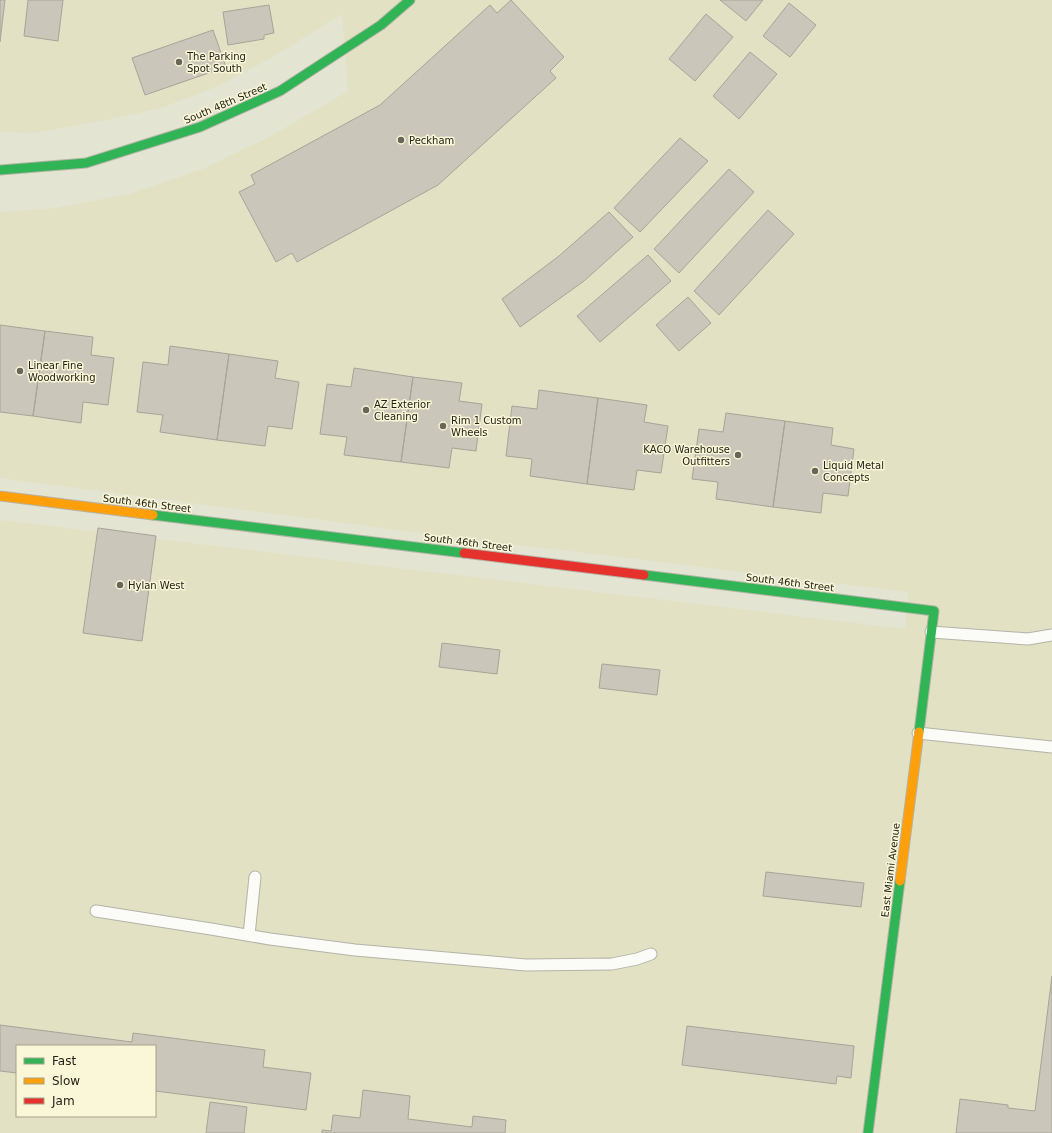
<svg xmlns="http://www.w3.org/2000/svg" width="1052" height="1133" font-family="'DejaVu Sans',sans-serif">
<rect width="100%" height="100%" fill="#e4e4d3"/>
<!-- built -->
<path fill="#e2e1c4" fill-rule="evenodd" d="M0 0H1052V1133H0V520L905 629 908 592 444 536 0 478V212L56 208 129 194 205 168 271 136 348 91 342 14 275 56 218 86 164 107 112 119 34 133 0 132ZM17 1046H155V1116H17Z"/>
<!-- building -->
<path fill="#cac6b9" stroke="#a7a498" d="M0 0H5L0 42Z
M28 0H63L58 41 24 36Z
M511 0 564 57 550 71 556 78 438 185 297 262 292 253 276 262 239 192 255 184 251 175 380 105 490 5 497 13Z
M720 0H763L746 21Z
M789 3 816 25 790 57 763 36Z
M269 5 274 33 264 35V39L228 45 223 12Z
M706 14 733 37 695 81 669 59Z
M213 30 226 67 145 95 132 58Z
M750 52 777 74 739 119 713 96Z
M680 138 708 161 640 232 614 208Z
M729 169 754 192 679 273 654 249Z
M768 210 794 234 719 315 694 291Z
M609 212 633 237 584 281 520 327 502 299 559 256Z
M648 255 671 281 600 342 577 316Z
M688 297 711 323 679 351 656 325Z
M0 325 45 331 33 416 0 412Z
M45 331 93 337 91 355 114 358 108 405 83 402 81 423 33 416Z
M170 346 229 354 217 440 160 432 163 415 137 412 143 362 168 365Z
M229 354 278 361 275 378 299 382 292 429 268 426 265 446 217 440Z
M354 368 413 377 401 462 344 455 347 437 320 434 327 384 351 387Z
M413 377 462 383 459 401 482 404 476 451 452 448 449 468 401 462Z
M539 390 598 398 587 484 530 476 532 459 506 456 512 406 537 409Z
M598 398 647 405 644 422 668 426 661 473 637 470 634 490 587 484Z
M726 413 785 421 773 507 716 499 718 482 692 479 699 429 723 432Z
M785 421 833 428 831 445 854 449 848 496 823 493 821 513 773 507Z
M98 528 156 536 142 641 83 633Z
M442 643 500 650 497 674 439 667Z
M602 664 660 670 657 695 599 688Z
M766 872 864 883 861 907 763 896Z
M1052 976V1133H956L960 1099 1008 1105V1108L1035 1111Z
M0 1025 132 1042 133 1033 265 1050 263 1067 311 1073 306 1110 155 1091V1046H17V1073L0 1071Z
M687 1026 854 1046 851 1078 837 1076 836 1084 682 1065Z
M363 1090 410 1096 408 1119 472 1127 473 1116 506 1120 505 1133H322V1130L331 1131 333 1115 360 1118Z
M210 1102 247 1107 244 1133H206Z"/>
<g fill="none" stroke-linecap="round" stroke-linejoin="round">
<!-- lane casing -->
<g stroke="#b4b3a6" stroke-width="13">
<path id="lane" d="M931 632 1028 639 1052 635
M918 733 1052 747
M96 911 211 929 270 939 355 950 526 965 612 964 637 959 651 954
M249 935 255 877"/>
</g>
<!-- fast casing -->
<g stroke="#b4b3a6" stroke-width="11">
<path id="fast" d="M0 170 86 163 200 127 280 91 381 25 410 0
M153 515 464 553
M644 575 934 611 919 732
M868 1133 900 881"/>
</g>
<!-- slow casing -->
<g stroke="#b4b3a6" stroke-width="11">
<path id="slow" d="M0 496 153 515
M900 881 919 732"/>
</g>
<!-- jam casing -->
<g stroke="#b4b3a6" stroke-width="11">
<path id="jam" d="M464 553 644 575"/>
</g>
<!-- lane -->
<use href="#lane" stroke="#fbfbf8" stroke-width="11"/>
<!-- fast -->
<use href="#fast" stroke="#30b455" stroke-width="9"/>
<!-- slow -->
<use href="#slow" stroke="#ff9f0a" stroke-width="9"/>
<!-- jam -->
<use href="#jam" stroke="#e5322d" stroke-width="9"/>
</g>
<!-- markers -->
<g fill="#676659" stroke="#f9f7d8" stroke-width="1.5">
<circle cx="179" cy="62" r="4"/>
<circle cx="401" cy="140" r="4"/>
<circle cx="20" cy="371" r="4"/>
<circle cx="366" cy="410" r="4"/>
<circle cx="443" cy="426" r="4"/>
<circle cx="738" cy="455" r="4"/>
<circle cx="815" cy="471" r="4"/>
<circle cx="120" cy="585" r="4"/>
</g>
<g text-anchor="middle" stroke-width="3" stroke-linejoin="round" paint-order="stroke">
<!-- poi labels -->
<g font-size="10" fill="#232217" stroke="#f9f7d8" text-anchor="start">
<text x="187" y="60">The Parking<tspan x="187" dy="12">Spot South</tspan></text>
<text x="409" y="144">Peckham</text>
<text x="28" y="369">Linear Fine<tspan x="28" dy="12">Woodworking</tspan></text>
<text x="374" y="408">AZ Exterior<tspan x="374" dy="12">Cleaning</tspan></text>
<text x="451" y="424">Rim 1 Custom<tspan x="451" dy="12">Wheels</tspan></text>
<text x="730" y="453" text-anchor="end">KACO Warehouse<tspan x="730" dy="12">Outfitters</tspan></text>
<text x="823" y="469">Liquid Metal<tspan x="823" dy="12">Concepts</tspan></text>
<text x="128" y="589">Hylan West</text>
</g>
<!-- street labels -->
<g font-size="10" fill="#232217" stroke="#f9f7d8">
<text transform="translate(225 103) rotate(-23)" y="4">South 48th Street</text>
<text transform="translate(147 503) rotate(7)" y="4">South 46th Street</text>
<text transform="translate(468 542) rotate(7)" y="4">South 46th Street</text>
<text transform="translate(790 582) rotate(7)" y="4">South 46th Street</text>
<text transform="translate(890 870) rotate(-83)" y="4">East Miami Avenue</text>
</g>
</g>
<!-- legend -->
<rect x="16" y="1045" width="140" height="72" fill="#f9f7d8" stroke="#a3a28b"/>
<rect x="24" y="1058" width="20" height="6" fill="#30b455" stroke="#a3a28b"/>
<text x="52" y="1065" font-size="12" fill="#232217">Fast</text>
<rect x="24" y="1078" width="20" height="6" fill="#ff9f0a" stroke="#a3a28b"/>
<text x="52" y="1085" font-size="12" fill="#232217">Slow</text>
<rect x="24" y="1098" width="20" height="6" fill="#e5322d" stroke="#a3a28b"/>
<text x="52" y="1105" font-size="12" fill="#232217">Jam</text>
</svg>
